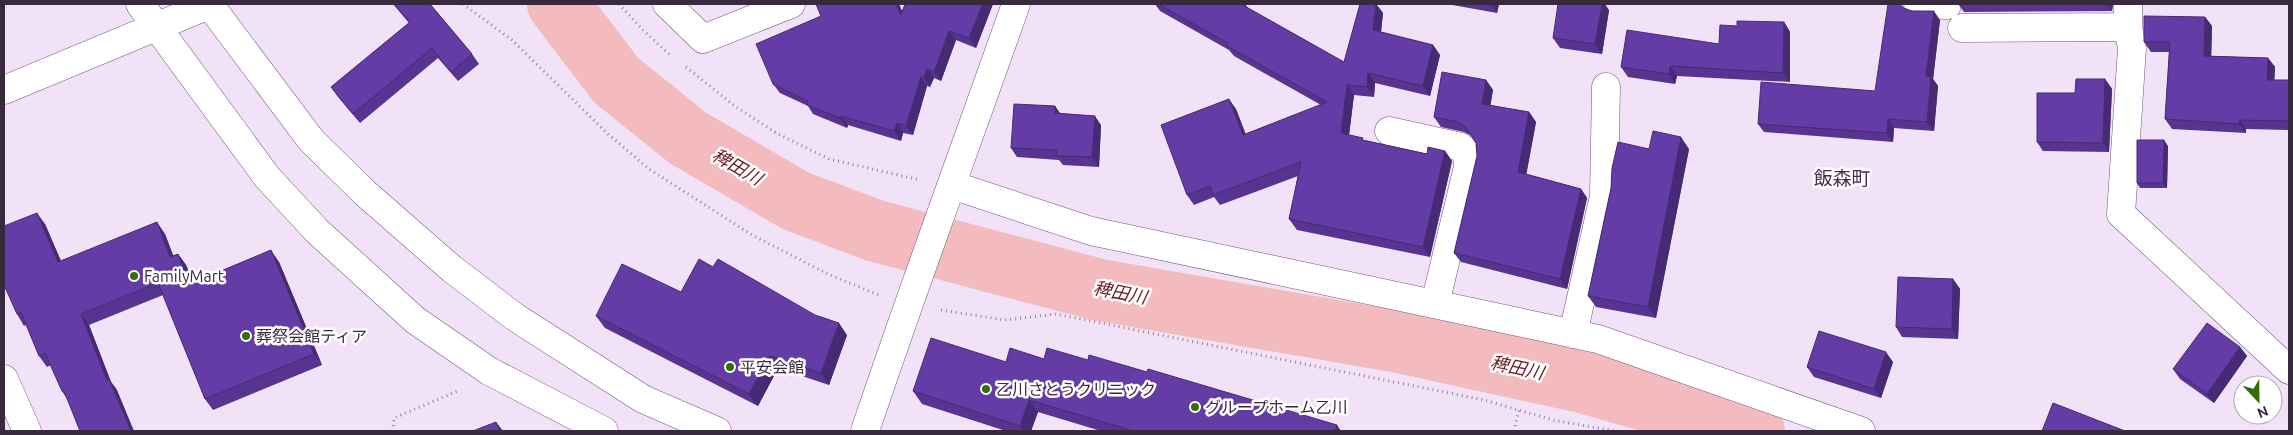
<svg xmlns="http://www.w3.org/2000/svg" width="2293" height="435" font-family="Ubuntu,'Noto Sans JP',sans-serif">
<rect width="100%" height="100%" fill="#f2e2f8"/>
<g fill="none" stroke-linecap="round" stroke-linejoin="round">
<!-- river -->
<path stroke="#f3bbbd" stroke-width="62" d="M558 4 616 80 688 138 796 201 876 231 1100 290 1399 342 1582 382 1754 431"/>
<!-- minor casing -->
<g stroke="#755282" stroke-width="29">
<path id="minor" d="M140 4 267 177 317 231 415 320 489 371 604 431
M209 4 311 140 365 193 452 269 515 317 643 399 717 431
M667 4 703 39 791 4
M1918 4 1947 5
M2128 4V27L2132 48 2121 214 2289 370
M1962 28 2128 27
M4 90 211 4
M1389 131 1461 147 1467 154 1468 167 1435 304
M952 185 1091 231 1598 339 1861 431
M1573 334 1604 196 1606 87
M4 379 27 431
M865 431C913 288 966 146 1016 4"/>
</g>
<!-- path -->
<path stroke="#95859b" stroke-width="3" stroke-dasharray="1 4" stroke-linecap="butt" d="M463 4 512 40 608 134 649 169 752 235 830 275 879 295
M619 4 643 30 671 56
M686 67 736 107 778 134 829 159 920 180
M941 310 1005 320 1056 314 1484 400 1553 420 1614 431
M393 431 394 418 460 390
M1514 431 1519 410"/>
<!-- minor -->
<use href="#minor" stroke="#fff" stroke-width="28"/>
</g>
<!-- wall -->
<path fill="#56348f" d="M393 4H430L472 54 479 64 458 81 438 58 360 123 338 97 331 87 409 23Z
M816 4H899L902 11 905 4H993L976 48 956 40 941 81 934 78 930 87 927 86 913 135 903 133 901 141 848 125 847 128 813 114 808 106 780 93 773 84 821 16Z
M1155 4H1245L1248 8 1344 62 1360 4H1376L1383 13 1381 32 1433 45 1440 55 1430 96 1375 83 1374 97 1354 95 1349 135 1364 140 1427 154 1445 151 1452 161 1430 257 1297 230 1289 219 1298 176 1220 205 1214 197 1194 205 1187 195 1236 109 1245 134 1321 105 1234 56 1229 50 1160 11Z
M1447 4H1499L1497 13Z
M1958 4H2113L2112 11 1964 12Z
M1904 8 1940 20 1933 79 1938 86 1934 131 1894 128 1893 142 1764 132 1758 124 1875 91Z
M1609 10 1602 54 1560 48 1553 38Z
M2205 17 2212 26 2211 56 2268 58 2275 67 2274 80H2289V130L2246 129V133L2172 129 2165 119 2169 52H2151L2144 42Z
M1784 22 1790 32V82L1677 76 1675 84 1628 77 1621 67 1719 44 1737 26Z
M2105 79 2112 89 2109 152 2043 151 2037 142Z
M1486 80 1493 90 1490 105 1529 112 1536 122 1526 174 1581 189 1587 198 1567 289 1461 262 1454 253 1477 156 1476 143 1472 136 1464 132 1441 127 1434 117Z
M1055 106 1060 114 1101 125 1099 167 1063 165 1059 160 1017 157 1011 148Z
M2168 146 2167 188H2140L2137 183Z
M1649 149H1689L1656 318 1596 307 1588 296 1611 188Z
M45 224 61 261 165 234 173 256 178 254 186 265 193 283 279 262 322 365 213 410 205 399 163 295 89 325 111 382 117 390 67 399 62 391 51 365 47 367 39 356 26 325 24 326 17 314Z
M713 267 847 335 829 385 778 368 758 406 605 328 596 316 681 292Z
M1953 279 1960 289 1958 339 1902 337 1896 327Z
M2240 347 2247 356 2214 403 2180 379 2173 369Z
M1044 359 1088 360 1147 372 1335 431H1101L1038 412 1031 431H1006L922 404 913 391 1006 362Z
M1893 362 1881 398 1814 377 1807 367Z"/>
<!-- shaded-wall -->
<path fill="#462a74" d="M896 4H899L907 24 901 15Z
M983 4H993L976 48 969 38Z
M1376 4 1383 13 1380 40 1373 30Z
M1491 4H1499L1497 13Z
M1602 4H1605L1609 10 1602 54 1595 44Z
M2107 4H2113L2112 11Z
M1934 11 1940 20 1933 79 1938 86 1934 131 1927 122 1926 76Z
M2205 17 2212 26 2211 66 2204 56Z
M1784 22 1790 32V82L1783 73Z
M949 31 956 40 941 81 934 72Z
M1433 45 1440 55 1430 96 1423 86Z
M2268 58 2275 67 2274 89 2267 80Z
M1670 66 1677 76 1675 84 1669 74Z
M927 69 934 78 930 87 924 78Z
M1368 73 1375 83 1374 97 1367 87Z
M921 77 927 86 913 135 906 126Z
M2105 79 2112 89 2109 152 2103 143Z
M1486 80 1493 90 1489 114 1482 104Z
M1347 85 1354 95 1348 143 1341 133Z
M1229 99 1236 109 1250 145 1243 135Z
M1055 106 1062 116 1055 113Z
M1529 112 1536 122 1525 182 1518 172Z
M841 116 848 125 847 128 840 118Z
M1095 116 1101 125 1099 167 1092 157Z
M1888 119 1894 128 1893 142 1887 133Z
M2240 120 2246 129V133L2239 124Z
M897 123 903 133 901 141 894 131Z
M1681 137 1689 149 1656 318 1648 307Z
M2164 140 2168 146 2167 188 2163 183Z
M1445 151 1452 161 1430 257 1423 247Z
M1581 189 1587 198 1567 289 1560 279Z
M37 213 45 224 66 273 58 262Z
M157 222 165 234 178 268 170 257Z
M271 250 279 262 322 365 314 354Z
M178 254 186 265 198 295 190 284Z
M1953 279 1960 289 1958 339 1952 329Z
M81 314 89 325 111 382 117 390 134 431H131L107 380Z
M839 323 847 335 829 385 821 373Z
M2240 347 2247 356 2214 403 2207 394Z
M1886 352 1893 362 1881 398 1874 389Z
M770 356 778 368 758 406 749 394Z
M1029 400 1038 412 1031 431H1024L1020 426Z
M496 422 503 431H500Z
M1337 425 1341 431H1335Z"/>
<!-- building -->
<path fill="#643ca6" stroke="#462a74" d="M394 4H430L472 54 451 72 432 48 353 114 331 87 410 22Z
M816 4H896L901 15 905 4H983L969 38 949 31 934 72 927 69 924 78 921 77 906 126 897 123 894 131 841 116 840 118 807 105 808 101 773 84 756 44 821 16Z
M1158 4H1241L1344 62 1360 4H1376L1373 30 1433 45 1423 86 1368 73 1367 87 1347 85 1341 133 1363 138 1362 140 1427 154 1428 147 1445 151 1423 247 1289 219 1301 162 1213 195 1210 186 1187 195 1161 125 1229 99 1243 135 1327 102 1227 46 1228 43Z
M1558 4H1602L1595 44 1553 38Z
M1888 4H1899L1904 8 1911 11H1934L1926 76 1931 77 1927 122 1888 119 1887 133 1758 124 1761 82 1875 91Z
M2144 16 2205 17 2204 56 2268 58 2267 80H2289V121L2240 120 2239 124 2165 119 2170 42H2144Z
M1737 21 1784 22 1783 73 1670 66 1669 74 1621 67 1627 30 1719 44 1720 25 1737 26Z
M1442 72 1486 80 1482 104 1529 112 1518 172 1581 189 1560 279 1454 253 1477 156 1476 143 1466 127 1458 122 1434 117Z
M2076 79H2105L2103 143 2037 142V93H2075Z
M1014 104 1055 106V113L1095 116 1092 157 1056 156 1057 150 1011 148Z
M1653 131 1681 137 1648 307 1588 296 1611 188 1612 168 1618 142 1649 149Z
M2137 140H2164L2163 183H2137Z
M37 213 58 262 157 222 170 257 178 254 190 284 271 250 314 354 205 399 158 283 81 314 107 380 109 379 131 431H80L64 391H62L45 353 39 356 21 312 17 314 4 285V226Z
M699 259 713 267 718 259 815 315 839 323 821 373 770 356 749 394 596 316 622 264 681 292Z
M1898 277 1953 279 1952 329 1896 327Z
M2207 323 2240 347 2207 394 2173 369Z
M1819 331 1886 352 1874 389 1807 367Z
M931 338 1006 362 1010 348 1044 359 1047 348 1088 360 1089 355 1147 372 1148 369 1337 425 1335 431H1129L1130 430 1029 400 1020 426 913 391Z
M2053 403 2125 431H2042Z
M496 422 500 431H473Z"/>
<!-- markers -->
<g fill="#316f02" stroke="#fff" stroke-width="2">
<circle cx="134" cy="276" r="5"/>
<circle cx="246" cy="336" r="5"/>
<circle cx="730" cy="367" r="5"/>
<circle cx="986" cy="389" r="5"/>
<circle cx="1195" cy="407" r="5"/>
</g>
<g text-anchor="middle" stroke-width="5" stroke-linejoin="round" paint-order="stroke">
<!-- poi labels -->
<g font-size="16" fill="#39293f" stroke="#fff" text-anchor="start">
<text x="144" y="282">FamilyMart</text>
<text x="256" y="342">葬祭会館ティア</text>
<text x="740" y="373">平安会館</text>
<text x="996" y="395">乙川さとうクリニック</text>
<text x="1205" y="413">グループホーム乙川</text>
</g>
<!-- water labels -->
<g font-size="18" font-style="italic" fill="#6c1a26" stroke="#fff">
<text transform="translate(737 167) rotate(30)" y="6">稗田川</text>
<text transform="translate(1120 293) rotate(11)" y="6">稗田川</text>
<text transform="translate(1517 368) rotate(12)" y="6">稗田川</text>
</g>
<!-- quarter labels -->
<g font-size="19" fill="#4a2956" stroke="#fff">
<text x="1842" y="185">飯森町</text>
</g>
</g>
<!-- border -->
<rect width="2293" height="435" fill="none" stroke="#39293f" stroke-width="10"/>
<!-- north arrow -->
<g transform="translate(2258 400) rotate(158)"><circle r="24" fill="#ffffff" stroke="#b0a9b2"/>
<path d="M0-4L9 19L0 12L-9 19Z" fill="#316f02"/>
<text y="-8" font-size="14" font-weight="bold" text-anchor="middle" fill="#39293f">N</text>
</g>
</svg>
